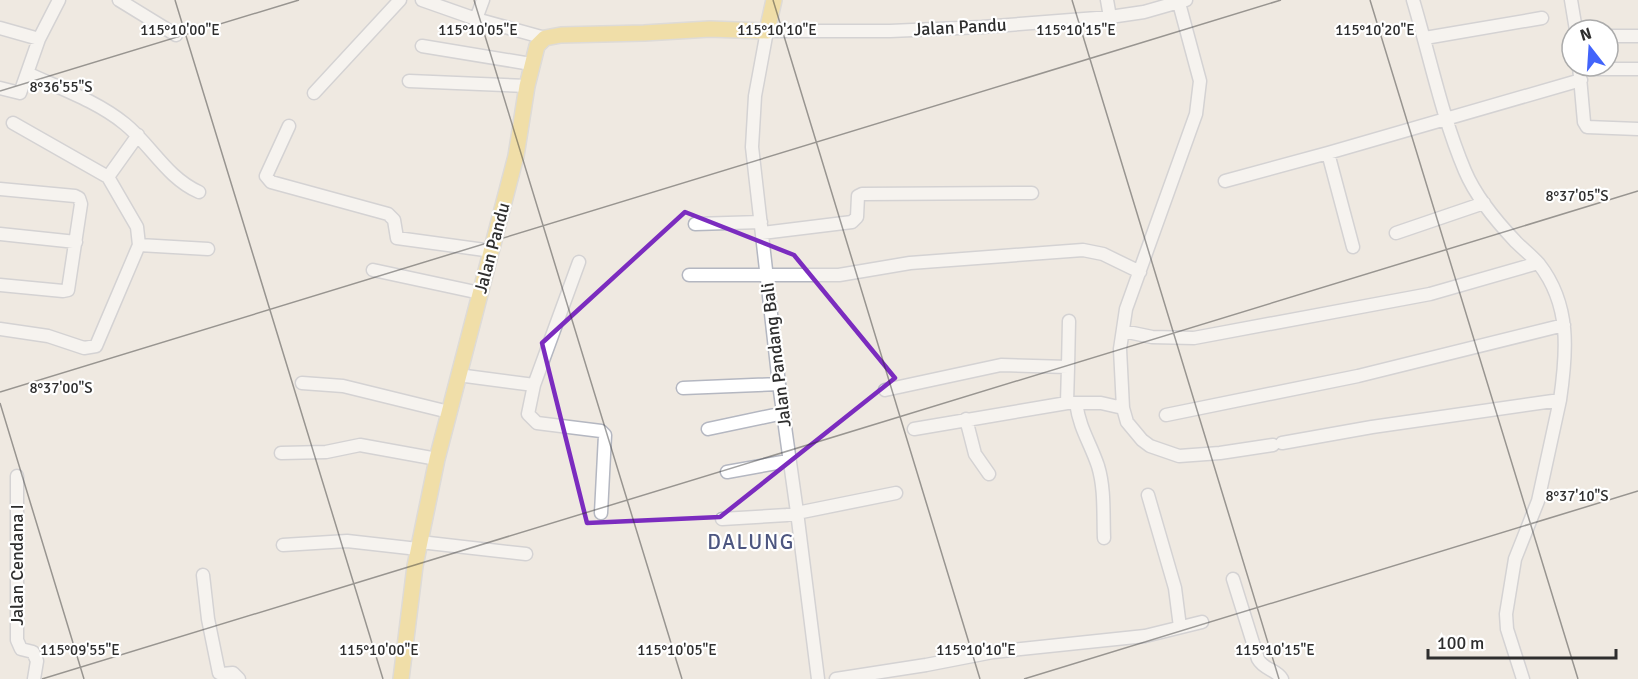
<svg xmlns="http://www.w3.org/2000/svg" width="1638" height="679" font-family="Signika,sans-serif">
<rect width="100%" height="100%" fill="#efe9e1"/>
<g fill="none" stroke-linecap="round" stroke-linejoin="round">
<!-- minor casing -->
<g stroke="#b4b7c1" stroke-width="15">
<path id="minor" d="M119 0 176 35
M422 0 476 19 545 38
M1107 0 1110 17
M1571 0 1576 30
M1179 3 1200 81 1196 114 1126 309 1120 349 1123 408 1127 422 1142 440 1150 446 1179 456 1220 453 1273 445
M476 19 483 0
M0 28 39 39
M1608 36H1638
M1425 38 1542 18
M422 46 531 64
M1579 66 1584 122 1587 127 1638 129
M1579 69H1638
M27 73C59 88 97 101 125 124 151 145 167 178 199 192
M409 81 527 86
M0 88 20 93 39 39 59 0
M314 93 400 0
M13 123 108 177
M289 126 266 176 271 182 388 214 394 220 397 238 492 251
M1328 153 1353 247
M108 177 138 135
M1225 181 1328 153 1581 80
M0 189 75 196 79 198 81 204 68 290 63 291 0 285
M695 224 761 222
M762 233 852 222 857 217 858 196 862 194 1032 193
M1396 233 1484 203
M0 234 76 242
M139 245 208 249
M579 262 534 385 528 414 537 423 601 431 605 435 601 513
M373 270 480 293
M689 275H839L910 263 1083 250 1103 254 1140 272
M0 329 48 336 84 348 96 346 139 245 137 227 108 177
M1123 331 1152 337 1194 338 1430 294 1538 263
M1068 367 1069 321
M458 375 534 385
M302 383 343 386 449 412
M683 388 779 384
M885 390 1001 365 1068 367 1067 403
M1076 403C1080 430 1090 442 1098 466 1105 489 1103 514 1104 538
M1166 415 1358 376 1564 325
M966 419 975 454 989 474
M708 429 784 413
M914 429 1067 403H1101L1123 408
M1282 443 1372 427 1560 400C1567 352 1571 305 1539 264 1532 256 1523 249 1516 242 1497 222 1476 197 1465 171 1442 117 1430 57 1413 0
M281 453 326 452 360 445 437 459
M727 472 788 461
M17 476V640L21 649 33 652 37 661 34 679
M1148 495 1175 588 1180 627
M722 519 787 515 896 493
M420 542 526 554
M283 545 347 541 418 549
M203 575 208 619 219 673 222 674 233 673 239 679
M1233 579 1258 659C1264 670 1276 669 1282 679
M818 679 797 512 779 384 752 147 755 96 767 31H890L982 27 1110 17 1144 12 1186 0
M836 679 926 665 993 652 1145 636 1202 622
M1523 679 1507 629 1506 614 1515 559 1538 501 1560 400"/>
</g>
<!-- major casing -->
<g stroke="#c9c9c9" stroke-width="18">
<path id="major" d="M401 679 415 566 437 459 516 156 527 86 537 46 545 38 561 35 644 33 710 29 767 31 774 0"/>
</g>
<!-- minor -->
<use href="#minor" stroke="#fff" stroke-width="12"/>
<!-- major -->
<use href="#major" stroke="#f2d163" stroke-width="15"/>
</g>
<!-- marked area -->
<path d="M0 0H1638V679H0ZM685 212 794 255 895 378 720 517 587 523 542 343Z" fill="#efe9e1" fill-opacity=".55" fill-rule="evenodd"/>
<path fill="none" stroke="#7b2cbf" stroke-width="4.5" stroke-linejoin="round" d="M685 212 794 255 895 378 720 517 587 523 542 343Z"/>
<!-- ticks -->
<path fill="none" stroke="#2e2e2e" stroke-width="1.5" stroke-opacity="0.45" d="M175 0 383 679M474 0 682 679M773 0 980 679M1072 0 1279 679M1370 0 1578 679M0 91 299 0M0 392 1281 0M0 403 84 679M42 679 1638 191M1024 679 1638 491"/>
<g text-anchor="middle" stroke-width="4.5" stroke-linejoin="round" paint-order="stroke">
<!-- street labels -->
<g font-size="18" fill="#2e2e2e" stroke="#fff">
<text transform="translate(960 27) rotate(-3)" y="6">Jalan Pandu</text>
<text transform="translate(492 248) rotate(-75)" y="6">Jalan Pandu</text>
<text transform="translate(776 355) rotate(-97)" y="6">Jalan Pandang Bali</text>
<text transform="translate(17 565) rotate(-90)" y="6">Jalan Cendana I</text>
</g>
<!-- quarter labels -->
<g font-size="21" letter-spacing="1.5" fill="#4d5680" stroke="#fff">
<text x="751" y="549">DALUNG</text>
</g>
</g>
<g font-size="15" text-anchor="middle" fill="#2e2e2e" stroke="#fff" stroke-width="4.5" stroke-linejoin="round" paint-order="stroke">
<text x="180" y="35">115°10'00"E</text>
<text x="478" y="35">115°10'05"E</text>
<text x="777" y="35">115°10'10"E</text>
<text x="1076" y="35">115°10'15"E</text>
<text x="1375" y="35">115°10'20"E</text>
<text x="61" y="92">8°36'55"S</text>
<text x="1577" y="201">8°37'05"S</text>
<text x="61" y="393">8°37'00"S</text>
<text x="1577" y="501">8°37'10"S</text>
<text x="80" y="655">115°09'55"E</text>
<text x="379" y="655">115°10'00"E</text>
<text x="677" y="655">115°10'05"E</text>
<text x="976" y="655">115°10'10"E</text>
<text x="1275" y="655">115°10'15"E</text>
</g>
<!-- north arrow -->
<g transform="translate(1590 48) rotate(343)"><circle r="28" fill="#ffffff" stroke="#ababab" stroke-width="1.5"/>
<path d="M0-4.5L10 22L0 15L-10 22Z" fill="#4264fb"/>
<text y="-9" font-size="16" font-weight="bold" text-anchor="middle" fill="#2e2e2e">N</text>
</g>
<!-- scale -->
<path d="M1428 649v9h188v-9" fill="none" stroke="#2e2e2e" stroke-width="3"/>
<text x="1437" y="649" font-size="18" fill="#2e2e2e" stroke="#ffffff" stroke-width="4.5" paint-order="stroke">100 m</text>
</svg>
